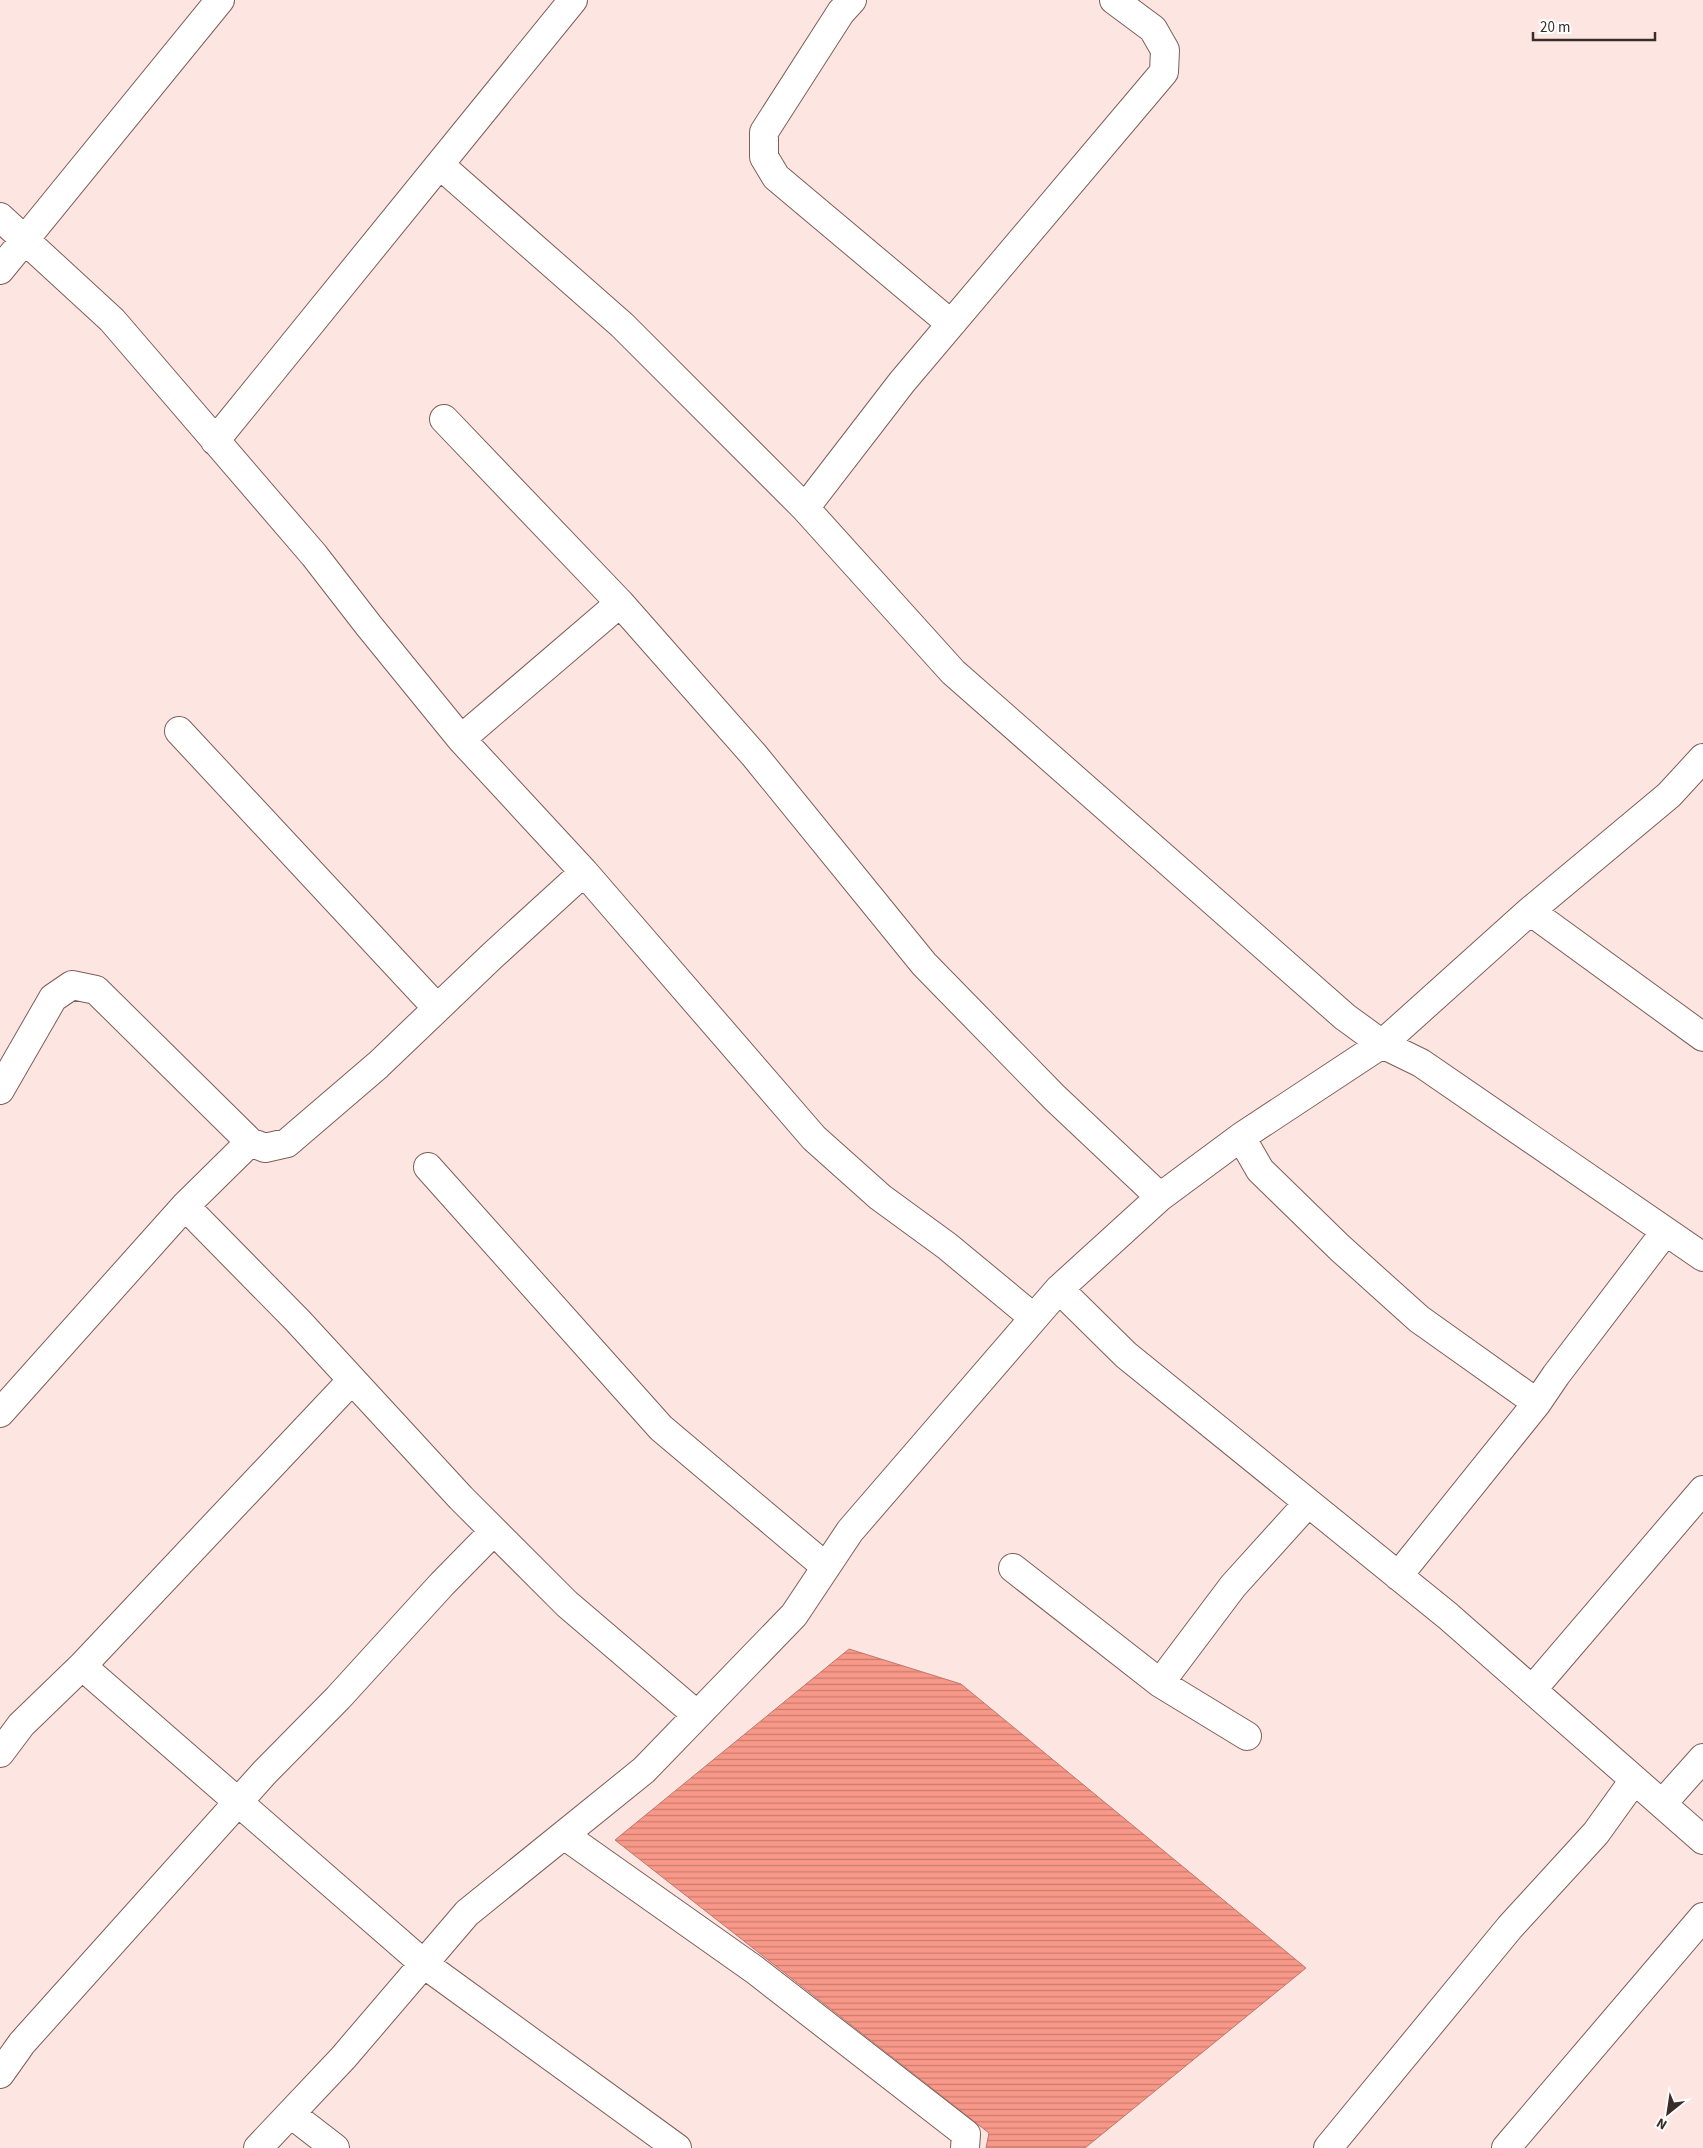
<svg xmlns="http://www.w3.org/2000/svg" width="1703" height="2148" font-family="'Source Sans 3',sans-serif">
<defs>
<pattern id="water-rules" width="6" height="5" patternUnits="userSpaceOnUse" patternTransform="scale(1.25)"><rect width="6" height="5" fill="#f89888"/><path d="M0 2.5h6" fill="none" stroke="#ca7c6f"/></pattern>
</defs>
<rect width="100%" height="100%" fill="#fde6e2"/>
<!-- water -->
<path fill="url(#water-rules)" stroke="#bf786c" d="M849 1649 961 1684 1306 1968 1085 2148H986L989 2133 615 1840Z"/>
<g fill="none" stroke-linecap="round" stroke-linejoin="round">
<!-- minor casing -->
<g stroke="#7e5e58" stroke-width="30">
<path id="minor" d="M852 0 841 12 764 132V157L776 177 951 324
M440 165 622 325 805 508 953 672 1345 1017 1382 1044 1421 1063 1703 1257
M0 217 112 320 314 555 369 626 461 739 584 872
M0 270 220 0
M444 419 620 603 754 755 924 964 1055 1098 1160 1197
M215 441 573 0
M805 508 902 382 1164 72 1165 50 1153 29 1114 0
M179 731 437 1008
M461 739 620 603
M1530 911 1703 1037
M0 1090 53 998 72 985 96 990 250 1142
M1241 1137 1260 1170 1340 1248 1419 1319 1537 1403
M428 1167 661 1428 826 1567
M1059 1289 1160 1197 1241 1137 1382 1044 1530 911 1669 795 1703 758
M0 1413 185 1206
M1013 1568 1160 1683 1247 1736
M1398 1576 1537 1403 1556 1375 1665 1232
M82 1666 424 1964 677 2148
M1160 1683 1233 1586 1308 1503
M1532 1690 1703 1490
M697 1715 567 1604 461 1498 298 1321 185 1206 250 1142 265 1148 287 1143 378 1065 492 956 584 872 814 1138 880 1197 947 1246 1034 1318
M0 1753 21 1725 82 1666 352 1380
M1662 1804 1703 1758
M564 1835 755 1970 966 2134 965 2148
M0 2074 22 2043 265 1772 338 1698 442 1584 494 1531
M291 2114 335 2148
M258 2148 343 2058 467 1913 644 1770 794 1615 850 1531 1059 1289 1126 1355 1448 1616 1703 1840
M1328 2148 1510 1927 1596 1833 1634 1780
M1506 2148 1703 1917"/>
</g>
<!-- minor -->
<use href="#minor" stroke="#fff" stroke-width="28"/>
</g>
<!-- north arrow -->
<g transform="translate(1668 2113) rotate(210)" stroke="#ffffff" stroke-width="4" paint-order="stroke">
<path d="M0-4L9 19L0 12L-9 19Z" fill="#3a2c29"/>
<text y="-8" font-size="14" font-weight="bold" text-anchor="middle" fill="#3a2c29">N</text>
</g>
<!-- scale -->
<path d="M1533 32v8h122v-8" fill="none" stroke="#3a2c29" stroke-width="2.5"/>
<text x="1540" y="32" font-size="15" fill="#3a2c29" stroke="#ffffff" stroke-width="4" paint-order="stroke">20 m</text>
</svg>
